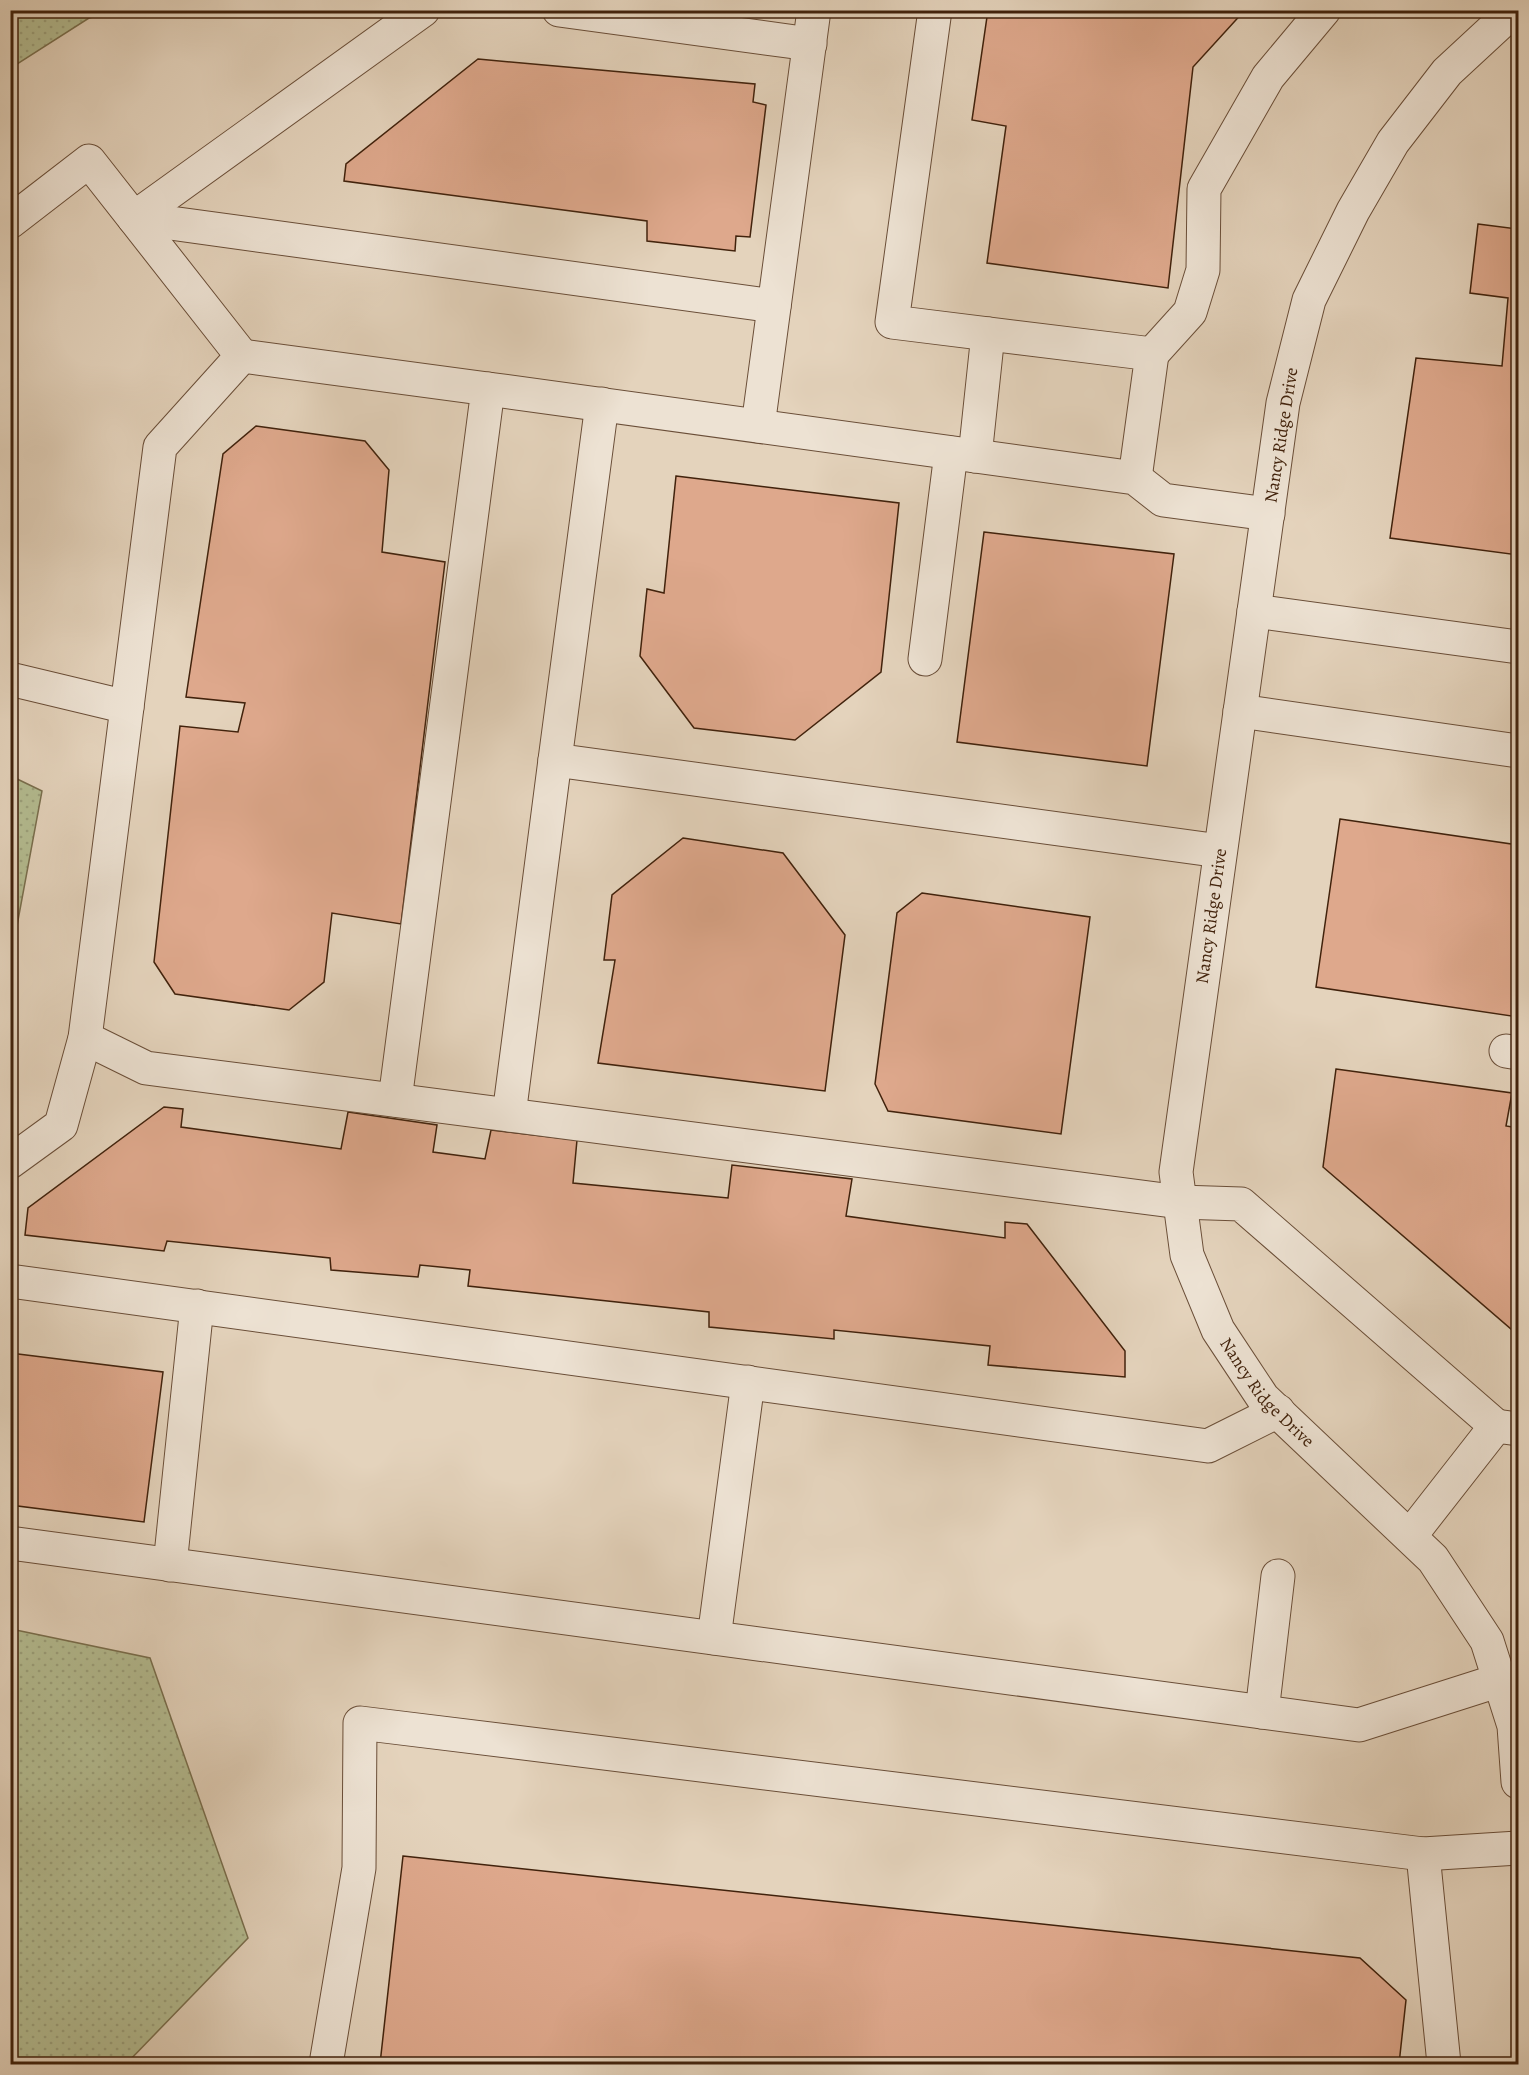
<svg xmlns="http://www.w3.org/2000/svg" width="1529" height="2075" font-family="Alegreya,serif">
<defs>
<pattern id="grass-dots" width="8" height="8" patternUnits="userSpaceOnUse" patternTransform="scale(1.5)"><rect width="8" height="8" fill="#b4bc91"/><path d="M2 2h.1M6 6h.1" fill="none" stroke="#9ca17c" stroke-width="1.8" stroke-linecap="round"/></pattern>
</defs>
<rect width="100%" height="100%" fill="#e4d3bc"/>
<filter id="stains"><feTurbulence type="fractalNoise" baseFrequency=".00333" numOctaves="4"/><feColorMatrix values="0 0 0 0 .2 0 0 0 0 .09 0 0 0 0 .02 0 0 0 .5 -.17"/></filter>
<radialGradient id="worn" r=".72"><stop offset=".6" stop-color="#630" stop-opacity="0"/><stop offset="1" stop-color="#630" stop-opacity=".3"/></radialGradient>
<!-- grass -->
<path fill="url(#grass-dots)" stroke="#7a6f4e" stroke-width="1.5" d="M11 10H117V11L89 18 11 68Z
M11 776 42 791 11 958Z
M11 1629 150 1658 248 1938 126 2064H11Z"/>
<!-- building -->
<path fill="#dea88c" stroke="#41220c" stroke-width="1.5" d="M988 10H1245L1193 67 1168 288 987 263 1006 126 972 120Z
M478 59 755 84 753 102 766 105 750 237 736 236 735 251 647 241V221L344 181 346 164Z
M1478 224 1517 229 1518 224V555L1390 538 1416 358 1502 366 1508 298 1470 293Z
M256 426 365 441 389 470 382 552 445 562 401 924 332 913 324 982 289 1010 175 994 154 962 180 726 238 732 245 703 186 697 223 454Z
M676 476 899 503 881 672 795 740 694 728 640 656 647 589 664 593Z
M984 532 1174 554 1147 766 957 742Z
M1340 819 1518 845V1017L1316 987Z
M683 838 783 853 845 935 825 1091 598 1063 615 960H604L612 895Z
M922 893 1090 917 1061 1134 888 1111 875 1084 897 913Z
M1336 1069 1512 1093 1506 1126 1518 1128V1335L1323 1167Z
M164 1107 183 1109 181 1127 341 1149 348 1112 437 1125 433 1152 485 1159 491 1130 577 1140 573 1183 728 1198 732 1165 852 1179 846 1216 1005 1238V1222L1027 1224 1125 1351V1377L988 1365 990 1346 834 1330V1339L709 1327V1312L468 1286 470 1270 420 1265 418 1277 331 1270 330 1258 167 1241 164 1251 25 1235 28 1208Z
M10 1353 163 1372 144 1522 10 1505Z
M403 1856 1360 1958 1406 2000 1399 2064H380Z"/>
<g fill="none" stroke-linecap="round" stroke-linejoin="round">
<!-- minor casing -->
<g stroke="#6a4e38" stroke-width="35">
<g id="minor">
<path d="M559 10 810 44"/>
<path d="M935 10 892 322 1152 354 1135 478"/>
<path id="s1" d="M1514 10 1447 72 1393 142 1353 211 1309 300 1283 403 1176 1172 1187 1255 1218 1330 1263 1398 1433 1559 1487 1641 1514 1726 1518 1782"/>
<path d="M134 218 774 306"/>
<path d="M134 218 423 10"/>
<path d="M10 222 89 161 242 356 160 447 85 1038 61 1125 10 1162"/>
<path d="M1152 354 1190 312 1203 270 1204 189 1268 77 1324 10"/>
<path d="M242 356 488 389 395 1100"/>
<path d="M488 389 1135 478 1163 500 1268 514"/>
<path d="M602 404 555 760 1220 851"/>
<path d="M758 426 814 10"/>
<path d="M975 456 988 334"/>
<path d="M1254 611 1518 647"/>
<path d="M925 659 951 453"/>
<path d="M10 679 127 707"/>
<path d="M1240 711 1518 751"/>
<path d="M85 1038 146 1068 1180 1202 1241 1204 1496 1426"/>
<path d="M1506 1051 1518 1053"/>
<path d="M509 1115 555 760"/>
<path d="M10 1281 1208 1446 1278 1411"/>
<path d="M1410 1536 1496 1426 1518 1429"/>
<path d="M10 1543 1359 1725 1500 1680"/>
<path d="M170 1565 197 1306"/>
<path d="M714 1638 748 1382"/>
<path d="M1262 1712 1278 1576"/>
<path d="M1423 1854 1444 2064"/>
<path d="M326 2064 359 1868 360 1723 1423 1854 1518 1848"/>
</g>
</g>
<!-- minor -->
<use href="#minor" stroke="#ede2d3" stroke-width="33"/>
</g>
<g text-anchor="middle" stroke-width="4.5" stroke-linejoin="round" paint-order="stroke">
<!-- street labels -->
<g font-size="18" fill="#41220c" stroke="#ede2d3">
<text transform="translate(1281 435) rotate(-81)" y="6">Nancy Ridge Drive</text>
<text transform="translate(1211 916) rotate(-82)" y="6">Nancy Ridge Drive</text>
<text dy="6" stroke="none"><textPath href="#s1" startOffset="1486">Nancy Ridge Drive</textPath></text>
</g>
</g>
<!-- margin -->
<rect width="1529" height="2075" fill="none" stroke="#e4d3bc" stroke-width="36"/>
<rect x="12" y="12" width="1505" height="2051" fill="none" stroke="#41220c" stroke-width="3"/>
<rect x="18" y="18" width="1493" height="2039" fill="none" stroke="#41220c" stroke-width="1.5"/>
<rect width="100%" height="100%" filter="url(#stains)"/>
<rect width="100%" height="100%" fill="url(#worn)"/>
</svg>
